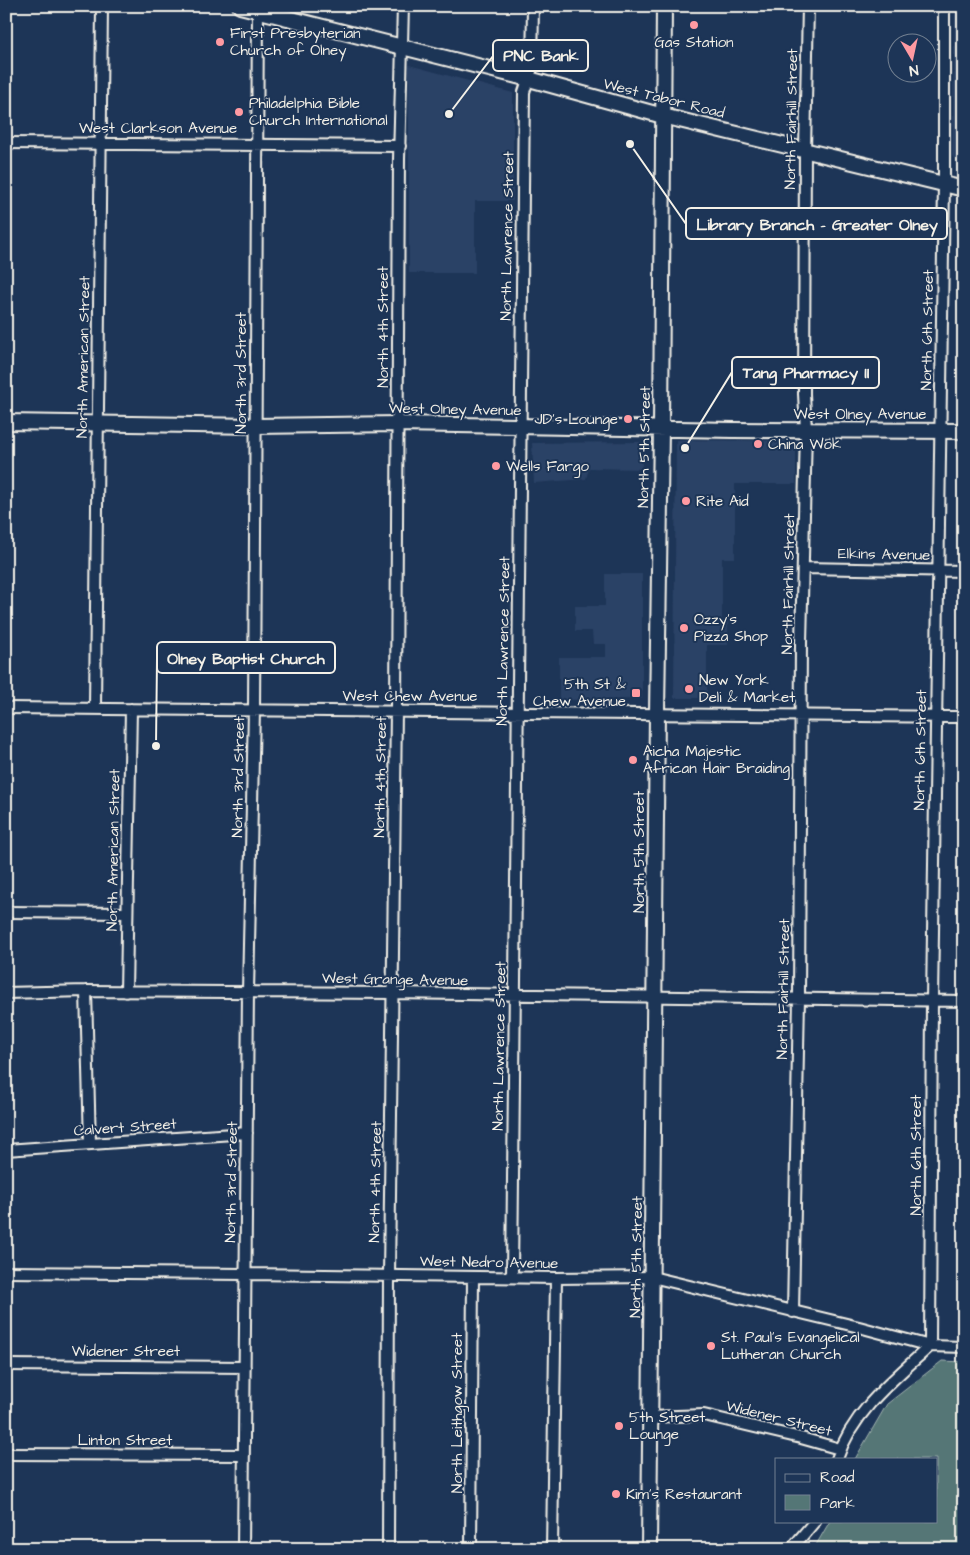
<svg xmlns="http://www.w3.org/2000/svg" width="970" height="1555" font-family="'Architects Daughter',sans-serif">
<rect width="100%" height="100%" fill="#1d3557"/>
<filter id="ink" filterUnits="userSpaceOnUse"><feTurbulence type="fractalNoise" baseFrequency=".02" numOctaves="2"/><feDisplacementMap in="SourceGraphic" scale="10" xChannelSelector="R" yChannelSelector="G"/><feConvolveMatrix kernelMatrix="1 2 1 2 8 2 1 2 1" color-interpolation-filters="sRGB"/></filter>
<g filter="url(#ink)">
<!-- built -->
<path fill="#2b4266" d="M955 6H964V169L952 156Z
M409 65 513 93V201H475V273H409Z
M676 440 796 441V484H735V558H722V620L728 621V645H707V698H674Z
M641 442 642 469 589 468 586 479 534 483 532 443Z
M605 574H642V699L559 700V657H606V644H593L592 631H575V606H605Z"/>
<!-- green -->
<path fill="#547676" stroke="#a4b4af" d="M942 1361 964 1362V1549H812L816 1545 830 1521H936V1459H855L887 1404Z"/>
<g fill="none" stroke-linecap="round" stroke-linejoin="round">
<!-- street casing -->
<g stroke="#f4f1e8" stroke-width="14">
<path id="street" d="M6 143 400 146
M803 568 964 571
M6 708 964 717
M95 708 102 6
M6 912 126 913
M86 991 90 1144
M126 992 131 709
M6 993 86 991 392 993 964 1001
M6 1150 247 1133
M6 1272 245 1274 556 1278 652 1277 859 1327 930 1346 964 1347
M512 1277 524 92 532 68 533 6
M793 1312 799 998 801 643 806 430 804 394 805 150 808 6
M6 1365 245 1367
M650 1417 704 1415 801 1438 840 1449
M6 1454 244 1455
M837 1459C853 1411 894 1379 930 1346L932 1001 944 183V6
M243 1549 248 992 254 710 258 6
M388 1549 389 1276 396 711 399 159 403 6
M471 1549 473 1277
M552 1549 556 1278
M788 1549 793 1547 815 1521"/>
</g>
<!-- secondary casing -->
<g stroke="#f4f1e8" stroke-width="18">
<path id="secondary" d="M240 6 529 79 663 116 964 189
M6 422 256 426 398 424 733 430 964 431
M649 1549 657 713 661 429 664 6"/>
</g>
<!-- street -->
<use href="#street" stroke="#1d3557" stroke-width="10"/>
<!-- secondary -->
<use href="#secondary" stroke="#1d3557" stroke-width="14"/>
</g>
</g>
<!-- markers -->
<g fill="#ff9aa2" stroke="#1d3557" stroke-width="2">
<circle cx="694" cy="25" r="5"/>
<circle cx="220" cy="42" r="5"/>
<circle cx="239" cy="112" r="5"/>
<circle cx="628" cy="419" r="5"/>
<circle cx="758" cy="444" r="5"/>
<circle cx="496" cy="466" r="5"/>
<circle cx="686" cy="501" r="5"/>
<circle cx="684" cy="628" r="5"/>
<circle cx="689" cy="689" r="5"/>
<rect x="631" y="688" width="10" height="10" rx="2.5"/>
<circle cx="633" cy="760" r="5"/>
<circle cx="711" cy="1346" r="5"/>
<circle cx="619" cy="1426" r="5"/>
<circle cx="616" cy="1494" r="5"/>
</g>
<g text-anchor="middle" stroke-width="4" stroke-linejoin="round" paint-order="stroke">
<!-- poi labels -->
<g font-size="15" fill="#f4f1e8" stroke="#1d3557" text-anchor="start">
<text x="230" y="38">First Presbyterian<tspan x="230" dy="17">Church of Olney</tspan></text>
<text x="694" y="47" text-anchor="middle">Gas Station</text>
<text x="249" y="108">Philadelphia Bible<tspan x="249" dy="17">Church International</tspan></text>
<text x="618" y="424" text-anchor="end">JD's Lounge</text>
<text x="768" y="449">China Wok</text>
<text x="506" y="471">Wells Fargo</text>
<text x="696" y="506">Rite Aid</text>
<text x="694" y="624">Ozzy's<tspan x="694" dy="17">Pizza Shop</tspan></text>
<text x="699" y="685">New York<tspan x="699" dy="17">Deli &amp; Market</tspan></text>
<text x="626" y="689" text-anchor="end">5th St &amp;<tspan x="626" dy="17">Chew Avenue</tspan></text>
<text x="643" y="756">Aicha Majestic<tspan x="643" dy="17">African Hair Braiding</tspan></text>
<text x="721" y="1342">St. Paul's Evangelical<tspan x="721" dy="17">Lutheran Church</tspan></text>
<text x="629" y="1422">5th Street<tspan x="629" dy="17">Lounge</tspan></text>
<text x="626" y="1499">Kim's Restaurant</text>
</g>
<!-- street labels -->
<g font-size="15" fill="#f4f1e8" stroke="#1d3557">
<text transform="translate(664 98) rotate(14)" y="5">West Tabor Road</text>
<text transform="translate(791 119) rotate(-89)" y="5">North Fairhill Street</text>
<text x="158" y="133">West Clarkson Avenue</text>
<text transform="translate(507 236) rotate(-89)" y="5">North Lawrence Street</text>
<text transform="translate(383 327) rotate(-90)" y="5">North 4th Street</text>
<text transform="translate(927 330) rotate(-89)" y="5">North 6th Street</text>
<text transform="translate(83 357) rotate(-89)" y="5">North American Street</text>
<text transform="translate(241 373) rotate(-90)" y="5">North 3rd Street</text>
<text transform="translate(455 409) rotate(1)" y="5">West Olney Avenue</text>
<text x="860" y="419">West Olney Avenue</text>
<text transform="translate(644 447) rotate(-89)" y="5">North 5th Street</text>
<text transform="translate(884 554) rotate(1)" y="5">Elkins Avenue</text>
<text transform="translate(788 584) rotate(-89)" y="5">North Fairhill Street</text>
<text transform="translate(503 641) rotate(-89)" y="5">North Lawrence Street</text>
<text x="410" y="701">West Chew Avenue</text>
<text transform="translate(920 750) rotate(-89)" y="5">North 6th Street</text>
<text transform="translate(238 777) rotate(-89)" y="5">North 3rd Street</text>
<text transform="translate(380 777) rotate(-89)" y="5">North 4th Street</text>
<text transform="translate(113 850) rotate(-89)" y="5">North American Street</text>
<text transform="translate(639 852) rotate(-90)" y="5">North 5th Street</text>
<text transform="translate(395 979) rotate(1)" y="5">West Grange Avenue</text>
<text transform="translate(783 989) rotate(-89)" y="5">North Fairhill Street</text>
<text transform="translate(499 1046) rotate(-89)" y="5">North Lawrence Street</text>
<text transform="translate(125 1127) rotate(-4)" y="5">Calvert Street</text>
<text transform="translate(916 1155) rotate(-90)" y="5">North 6th Street</text>
<text transform="translate(231 1182) rotate(-89)" y="5">North 3rd Street</text>
<text transform="translate(375 1182) rotate(-89)" y="5">North 4th Street</text>
<text transform="translate(636 1257) rotate(-89)" y="5">North 5th Street</text>
<text transform="translate(489 1262) rotate(1)" y="5">West Nedro Avenue</text>
<text x="126" y="1356">Widener Street</text>
<text transform="translate(457 1413) rotate(-90)" y="5">North Leithgow Street</text>
<text transform="translate(779 1418) rotate(14)" y="5">Widener Street</text>
<text x="125" y="1445">Linton Street</text>
</g>
</g>
<!-- callouts -->
<path fill="none" stroke="#f4f1e8" stroke-width="2" d="M449 114L493 56M630 144L686 224M685 448L732 372M156 746L157 658"/>
<g fill="#f4f1e8" stroke="#1d3557" stroke-width="2">
<circle cx="449" cy="114" r="5"/>
<circle cx="630" cy="144" r="5"/>
<circle cx="685" cy="448" r="5"/>
<circle cx="156" cy="746" r="5"/>
</g>
<g fill="#1d3557" stroke="#f4f1e8" stroke-width="2">
<rect x="493" y="40" width="95" height="31" rx="5"/>
<rect x="686" y="208" width="261" height="31" rx="5"/>
<rect x="732" y="357" width="147" height="31" rx="5"/>
<rect x="157" y="642" width="178" height="31" rx="5"/>
</g>
<g font-size="16" text-anchor="middle" font-weight="bold" fill="#f4f1e8">
<text x="541" y="61">PNC Bank</text>
<text x="817" y="230">Library Branch - Greater Olney</text>
<text x="806" y="378">Tang Pharmacy II</text>
<text x="246" y="664">Olney Baptist Church</text>
</g>
<!-- margin -->
<rect width="970" height="1555" fill="none" stroke="#1d3557" stroke-width="25"/>
<rect x="12" y="12" width="945" height="1530" fill="none" stroke="#f4f1e8" stroke-width="2" filter="url(#ink)"/>
<!-- legend -->
<rect x="775" y="1458" width="162" height="65" fill="#1d3557" stroke="#738091"/>
<rect x="785" y="1474" width="25" height="8" fill="#1d3557" stroke="#738091"/>
<text x="820" y="1482" font-size="15" fill="#f4f1e8">Road</text>
<rect x="785" y="1495" width="25" height="15" fill="#547676" stroke="#738091"/>
<text x="820" y="1508" font-size="15" fill="#f4f1e8">Park</text>
<!-- north arrow -->
<g transform="translate(912 58) rotate(171)"><circle r="24" fill="#1d3557" stroke="#738091"/>
<path d="M0-4L9 19L0 12L-9 19Z" fill="#ff9aa2"/>
<text y="-8" font-size="14" font-weight="bold" text-anchor="middle" fill="#f4f1e8">N</text>
</g>
</svg>
